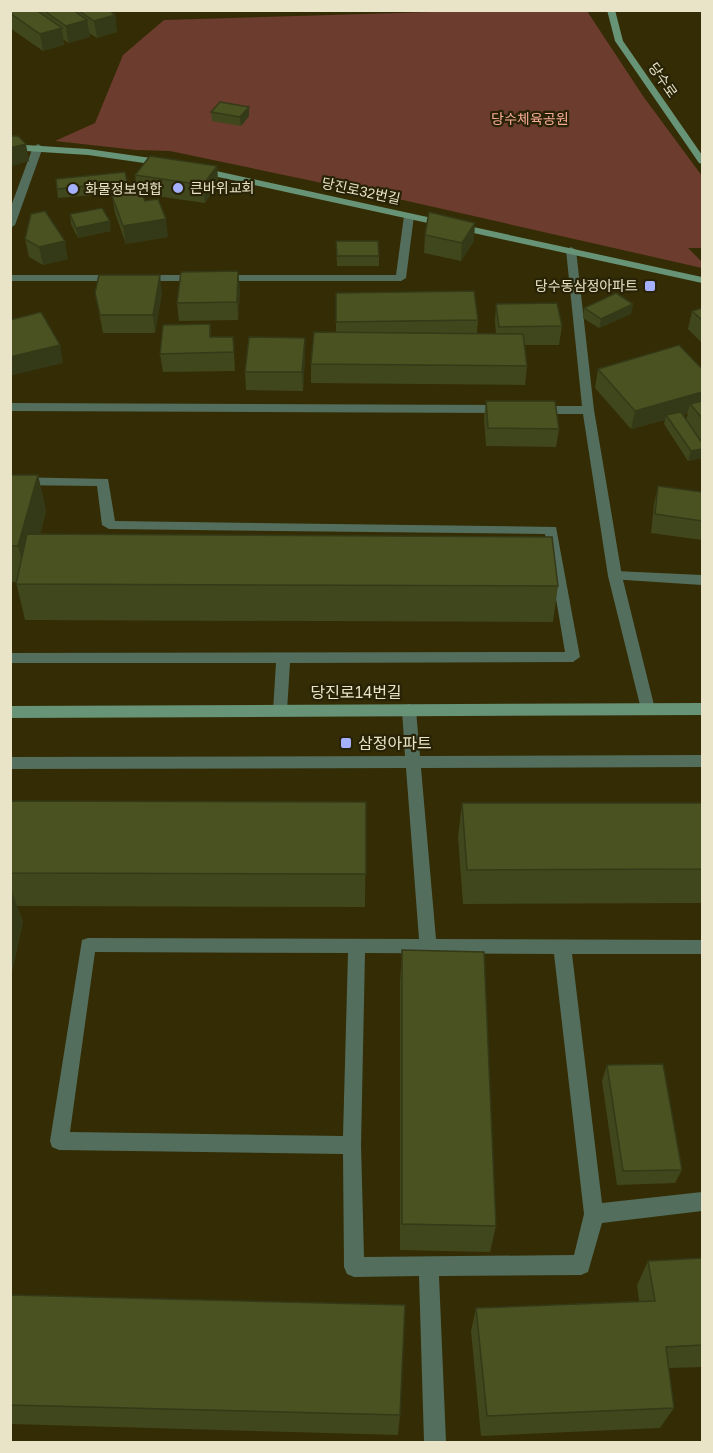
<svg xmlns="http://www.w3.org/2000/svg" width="713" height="1453" font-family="Arial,'Noto Sans KR',sans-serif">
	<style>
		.green { fill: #6c3c2e }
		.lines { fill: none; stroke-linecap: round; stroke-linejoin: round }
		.lane { fill: #536e5d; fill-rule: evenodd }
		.street { fill: #536e5d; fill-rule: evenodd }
		.secondary { fill: #679377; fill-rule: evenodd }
		.wall { fill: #40471c; fill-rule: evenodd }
		.shaded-wall { fill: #343917 }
		.building { fill: #4a5221; stroke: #343917; stroke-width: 1.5 }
		.poi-dot { fill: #a5b1fc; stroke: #282207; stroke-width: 2 }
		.labels { text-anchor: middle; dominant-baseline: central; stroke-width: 4.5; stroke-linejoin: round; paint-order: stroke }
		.far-street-label { font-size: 14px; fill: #e9e3c8; stroke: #282207 }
		.far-park-label { font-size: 14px; fill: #faab95; stroke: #282207 }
		.far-poi-label { font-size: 14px; fill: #e9e3c8; stroke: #282207; text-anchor: start }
		.street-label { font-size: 16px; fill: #e9e3c8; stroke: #282207 }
		.poi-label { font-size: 16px; fill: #e9e3c8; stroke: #282207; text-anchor: start }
	</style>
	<rect width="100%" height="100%" fill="#342c04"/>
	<polygon class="green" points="587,11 643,96 702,176 702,248 688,248 702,262 702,268 394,198 170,151 136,150 55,141 95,123 123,55 164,20 431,12"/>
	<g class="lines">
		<g class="lane">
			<polygon points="409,213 414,216 406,278 401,281 10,281 10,275 396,275 404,216"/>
			<polygon points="615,571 702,575 702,585 610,579 608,576"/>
		</g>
		<g class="street">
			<polygon points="38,144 43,147 15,225 10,228 10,209 33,147"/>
			<polygon points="571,247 576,250 594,410 622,576 655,709 653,713 643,713 641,709 608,576 583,414 535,414 529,410 535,406 582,406 566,250"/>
			<polygon points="10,403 505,405 511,409 505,413 10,411"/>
			<polygon points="10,477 108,479 115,521 556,527 580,657 573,662 290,663 287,711 285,715 275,715 273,711 276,663 10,663 10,653 565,652 545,534 109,529 102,525 97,486 10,485"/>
			<path d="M409,704L414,706L416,710L420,756L702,755V767L421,768L436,939L702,940V954H572L602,1203L702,1192V1211L602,1223L588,1272L581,1275L439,1276L446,1442H424L419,1276L354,1277L347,1274L344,1267L343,1154L59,1150L52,1147L50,1141L82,940L88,938L419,939L406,768L10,769V757L405,756L402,710L404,706ZM95,952L348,953L343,1136L70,1132ZM365,953L554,954L584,1214L574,1255L364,1257L361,1145Z"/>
		</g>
		<g class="secondary">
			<polygon points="607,10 615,10 623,41 702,155 702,164 699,163 615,41"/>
			<polygon points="10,144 88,149 165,160 170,163 165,166 88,155 10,150"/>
			<polygon points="198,167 702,277 702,283 195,172 195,168"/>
			<polygon points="702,703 702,715 10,718 10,706"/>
		</g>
	</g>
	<g class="wall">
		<polygon points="10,10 108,10 115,15 117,32 97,38 89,33 90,37 68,43 63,39 64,45 43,51 10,28"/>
		<polygon points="211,112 249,116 241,126 212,121"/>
		<polygon points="217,166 218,183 205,203 142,194 145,201 168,237 126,244 115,213 112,196 137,192 135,175"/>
		<polygon points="125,172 128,192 58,198 57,189"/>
		<polygon points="70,214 111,231 78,238 71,224"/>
		<polygon points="425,235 474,241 461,261 424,253"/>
		<polygon points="25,239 68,259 43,265 29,257"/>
		<polygon points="336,241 379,256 379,266 337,266"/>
		<polygon points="240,289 238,320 179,321 177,303"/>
		<polygon points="95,293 162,293 155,333 103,333"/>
		<polygon points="496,304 562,326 559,345 525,345 527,366 525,385 311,383 311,364 336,332 336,322 478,320 477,333 496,334 495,322"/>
		<polygon points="633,304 631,314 599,328 583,318 584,308"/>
		<polygon points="702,308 702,343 688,329 692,311"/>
		<polygon points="210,324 211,337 233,337 235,371 163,372 160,354"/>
		<polygon points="305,356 303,391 246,390 245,372"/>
		<path d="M598,369H702V441L698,436L702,443V458L688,461L664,424L665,420L631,429L595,388ZM688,414L686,419L683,415Z"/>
		<polygon points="486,401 559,429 556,447 486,446 484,419"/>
		<polygon points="10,475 38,475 46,511 40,535 558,586 553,622 25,620 16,582 10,582"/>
		<polygon points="658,486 702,492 702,540 651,533 654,504"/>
		<polygon points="10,801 366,802 365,907 17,906 23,922 10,980"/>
		<polygon points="462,803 702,803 702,903 463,904 458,837"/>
		<polygon points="402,950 496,1226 490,1252 400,1250 400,982"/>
		<polygon points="607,1065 682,1170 675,1183 617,1185 602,1081"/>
		<polygon points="702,1258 702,1367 669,1368 674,1408 660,1428 481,1436 471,1331 476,1308 639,1301 637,1285 648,1261"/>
		<polygon points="10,1295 400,1415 398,1435 10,1424"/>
	</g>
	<g class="shaded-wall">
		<polygon points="115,15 117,32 97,38 94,21"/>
		<polygon points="87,20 90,37 68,43 66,26"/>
		<polygon points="62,28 64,45 43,51 40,34"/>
		<polygon points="249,107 249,116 241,126 240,117"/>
		<polygon points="26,144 29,161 10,167 10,148"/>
		<polygon points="217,166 218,183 205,203 203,185"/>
		<polygon points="166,219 168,237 126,244 123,226"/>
		<polygon points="110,221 111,231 78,238 76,228"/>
		<polygon points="475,223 474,241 461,261 462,243"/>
		<polygon points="65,241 68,259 43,265 39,247"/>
		<polygon points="238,271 240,289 238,320 237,302"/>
		<polygon points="160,275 162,293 155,333 153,315"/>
		<polygon points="633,304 631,314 599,328 601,319"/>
		<polygon points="305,338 305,356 303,391 302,372"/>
		<polygon points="60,345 63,363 10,376 10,357"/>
		<polygon points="702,392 702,410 690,404 687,414 669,419 666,415 665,420 631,429 635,411"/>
		<polygon points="702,449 702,458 688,461 691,451"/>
		<polygon points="38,475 46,511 28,582 18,546"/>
		<polygon points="11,889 23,922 10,980 10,892"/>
	</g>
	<g class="building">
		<polygon points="10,10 36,10 62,28 40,34 10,13"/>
		<polygon points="43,10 73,10 87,20 66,26"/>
		<polygon points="78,10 108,10 115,15 94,21"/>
		<polygon points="220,102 249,107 240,117 211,112"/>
		<polygon points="10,136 18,136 26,144 10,148"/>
		<polygon points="150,156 217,166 203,185 135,175"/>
		<polygon points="125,172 127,182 57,189 56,179"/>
		<polygon points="141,191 145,201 158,199 166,219 123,226 112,196"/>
		<polygon points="102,208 110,221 76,228 70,214"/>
		<polygon points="45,211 65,241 39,247 25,239 31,214"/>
		<polygon points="429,212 475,223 462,243 425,235"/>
		<polygon points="336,241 378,241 379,256 337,256"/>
		<polygon points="238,271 237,302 177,303 181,272"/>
		<polygon points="99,275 160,275 153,315 100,315 95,293"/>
		<polygon points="474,291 478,320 336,322 336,293"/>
		<polygon points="616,293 633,304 601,319 584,308"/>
		<polygon points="557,303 562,326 499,327 496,304"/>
		<polygon points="702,308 702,320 692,311"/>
		<polygon points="41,312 60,345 10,357 10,320"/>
		<polygon points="210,324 210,337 233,337 234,352 160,354 163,325"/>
		<polygon points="314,332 523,334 527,366 311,364"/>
		<polygon points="249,337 305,338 302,372 245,372"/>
		<polygon points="679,345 702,369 702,392 635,411 598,369"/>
		<polygon points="486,401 555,401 559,429 488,428"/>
		<polygon points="702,401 702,418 690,404"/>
		<polygon points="681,412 702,443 702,449 691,451 666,415"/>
		<polygon points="10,475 38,475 18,546 10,546"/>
		<polygon points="658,486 702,492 702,521 655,514"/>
		<polygon points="27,534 552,537 558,586 16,584"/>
		<polygon points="10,801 366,802 366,874 10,873"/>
		<polygon points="462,803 702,803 702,869 467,870"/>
		<polygon points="402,950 484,952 496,1226 402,1224"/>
		<polygon points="663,1064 682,1170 623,1171 607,1065"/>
		<polygon points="702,1258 702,1345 666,1347 674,1408 487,1416 476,1308 655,1301 648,1261"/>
		<polygon points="10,1295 405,1305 400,1415 10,1405"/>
	</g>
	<g class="poi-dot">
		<circle cx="178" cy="188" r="6"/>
		<circle cx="73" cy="189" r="6"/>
		<rect x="644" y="280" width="12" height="12" rx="3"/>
		<rect x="340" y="737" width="12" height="12" rx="3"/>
	</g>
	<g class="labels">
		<g class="far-street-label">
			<text transform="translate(663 80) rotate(55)">당수로</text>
			<text transform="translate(361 191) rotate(12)">당진로32번길</text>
		</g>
		<g class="far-park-label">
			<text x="530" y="119">당수체육공원</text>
		</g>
		<g class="far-poi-label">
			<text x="190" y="188">큰바위교회</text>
			<text x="85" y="189">화물정보연합</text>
			<text x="638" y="286" text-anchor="end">당수동삼정아파트</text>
		</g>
		<g class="street-label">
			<text x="356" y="692">당진로14번길</text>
		</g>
		<g class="poi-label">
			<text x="358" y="743">삼정아파트</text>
		</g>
	</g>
	<rect width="713" height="1453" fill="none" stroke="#e9e3c8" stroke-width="24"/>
</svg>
